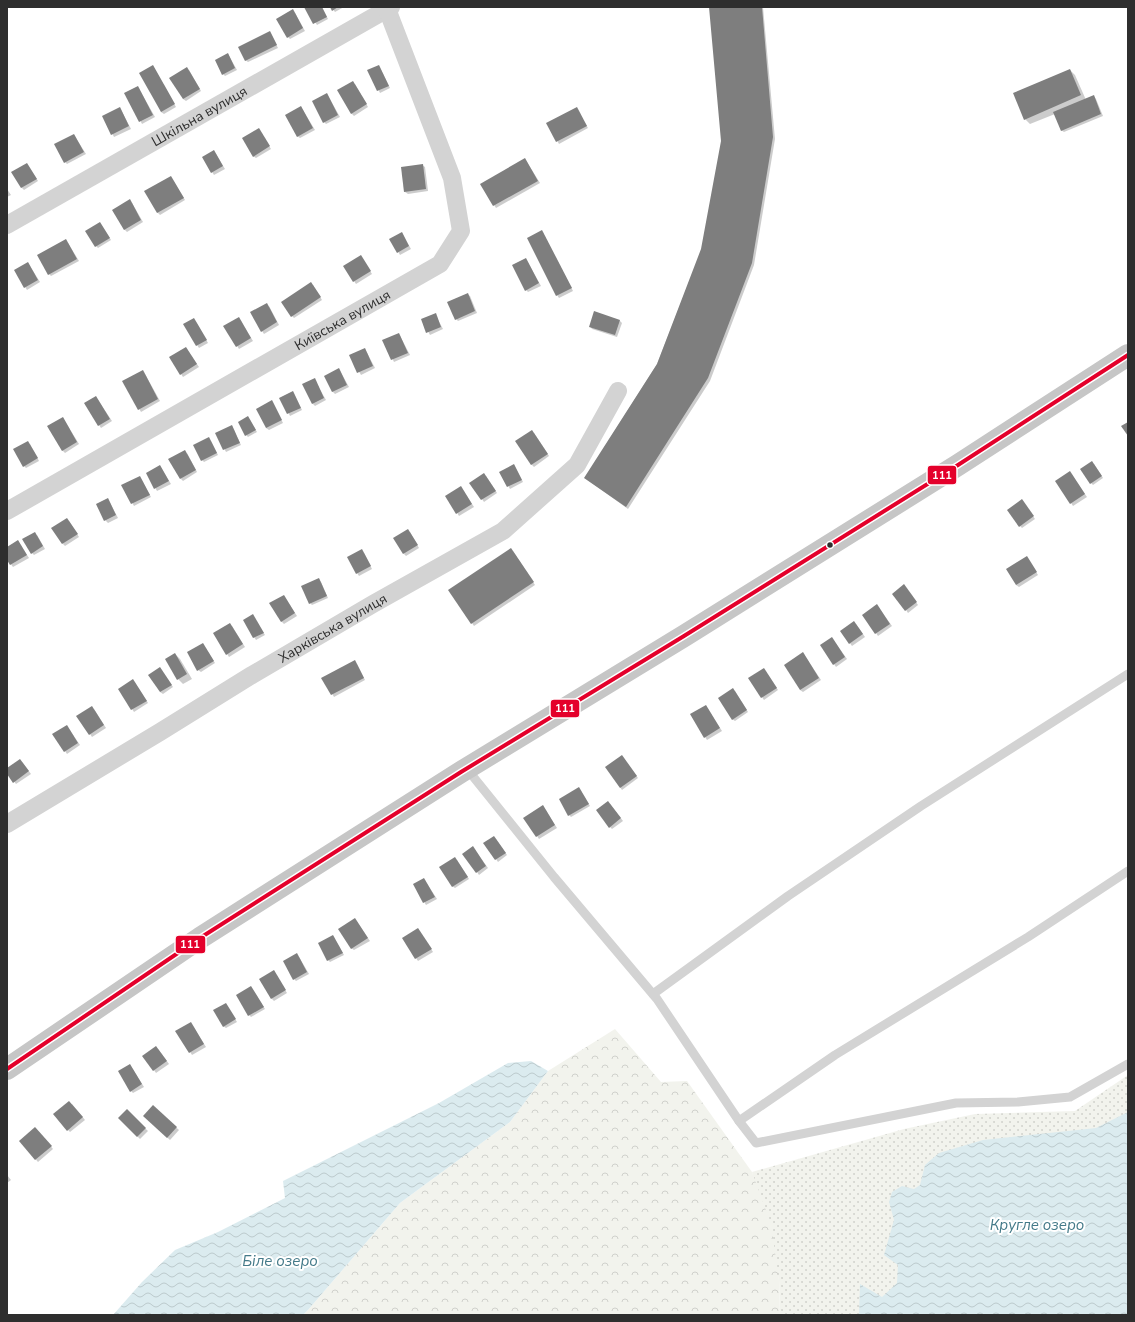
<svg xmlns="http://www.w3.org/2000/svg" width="1135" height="1322" font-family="'Nunito Sans',sans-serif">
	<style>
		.grass { fill: url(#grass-dots) }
		.forest { fill: url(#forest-crowns) }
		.water { fill: url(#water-waves) }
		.shadow { fill: #0003 }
		.building { fill: #7e7e7e }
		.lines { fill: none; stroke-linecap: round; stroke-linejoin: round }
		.lane { stroke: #d3d3d3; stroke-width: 9 }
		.street { stroke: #d3d3d3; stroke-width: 18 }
		.primary { stroke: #c6c6c6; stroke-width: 22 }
		.bus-1-casing { stroke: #fff; stroke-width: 7 }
		.bus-1 { stroke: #e4002b; stroke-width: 4 }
		.bus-dot { fill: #2e2e2e; stroke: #fff; stroke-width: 1.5 }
		.labels { text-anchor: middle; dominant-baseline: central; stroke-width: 4; stroke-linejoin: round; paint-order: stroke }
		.street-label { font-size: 14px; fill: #2e2e2e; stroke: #fff }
		.water-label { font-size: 15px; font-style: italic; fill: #447a89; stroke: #fff }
		.line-badge { stroke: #fff; stroke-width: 1.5 }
		.badge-label { font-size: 11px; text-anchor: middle; font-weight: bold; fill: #fff }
	</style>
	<defs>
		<pattern id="grass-dots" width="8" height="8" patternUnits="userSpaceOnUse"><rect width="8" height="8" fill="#f2f3ed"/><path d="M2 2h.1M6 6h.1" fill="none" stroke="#d0d1cc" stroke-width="1.8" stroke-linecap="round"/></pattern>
		<pattern id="forest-crowns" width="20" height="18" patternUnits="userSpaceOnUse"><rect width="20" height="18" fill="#f2f3ed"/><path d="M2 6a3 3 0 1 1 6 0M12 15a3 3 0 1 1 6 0" fill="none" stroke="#d0d1cc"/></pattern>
		<pattern id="water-waves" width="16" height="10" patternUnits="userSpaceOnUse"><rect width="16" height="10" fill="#dbebef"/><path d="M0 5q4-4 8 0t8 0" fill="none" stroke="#bccacd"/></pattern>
	</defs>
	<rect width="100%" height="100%" fill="#fff"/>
	<polygon class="grass" points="1128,1075 1128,1315 780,1315 779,1280 752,1172 904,1129 975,1114 1075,1111"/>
	<polygon class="forest" points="615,1029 661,1082 687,1081 752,1172 771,1224 779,1280 780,1315 303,1315 308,1310 400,1203 510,1122 548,1071"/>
	<g class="water">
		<polygon points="531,1061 548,1071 510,1122 400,1203 308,1310 303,1315 113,1315 142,1282 175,1250 218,1232 285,1198 283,1181 439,1103 508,1063"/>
		<polygon points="1128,1112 1128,1315 859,1315 860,1284 882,1297 897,1283 898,1265 884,1255 894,1220 889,1202 892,1192 902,1186 914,1189 920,1185 925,1165 939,1153 983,1140 1096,1128"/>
	</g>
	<g class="shadow">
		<polygon points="306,7 322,7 328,19 317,25"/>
		<polygon points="331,7 344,7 335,12"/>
		<polygon points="710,7 763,7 775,139 754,265 710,381 628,509 585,478 657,364 702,249 722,141"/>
		<polygon points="295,13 305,31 290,39 288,37"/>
		<polygon points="270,32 278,48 248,62 245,60"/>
		<polygon points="228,54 237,70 225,76 223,74"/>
		<polygon points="153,66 176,107 164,114 161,112"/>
		<polygon points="379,66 390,88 380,93 369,71"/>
		<polygon points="189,70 201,91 186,101 183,99"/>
		<polygon points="1070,70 1075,75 1086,100 1093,96 1096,99 1103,116 1064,132 1061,130 1055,114 1030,124 1025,119"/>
		<polygon points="355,84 368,107 354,116 351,113"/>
		<polygon points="138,87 155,117 142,124 126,93"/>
		<polygon points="327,94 340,117 326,124 324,122"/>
		<polygon points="301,107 315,130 300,138 297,136"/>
		<polygon points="120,108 131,129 114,137 103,116"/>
		<polygon points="576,108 588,128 559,144 548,124"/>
		<polygon points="259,129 271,149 256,158 253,156"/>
		<polygon points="74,135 86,154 67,164 65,162"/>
		<polygon points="216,154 225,169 214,175 203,158"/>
		<polygon points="525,159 540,183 496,208 481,185"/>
		<polygon points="27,164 38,181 24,190 21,187"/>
		<polygon points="422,165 425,167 428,191 408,194 405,192"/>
		<polygon points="171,177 185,200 160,215 157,212"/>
		<polygon points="7,189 11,195 7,197"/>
		<polygon points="132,203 143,222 127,232 124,229"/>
		<polygon points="100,223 111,240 98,248 96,246"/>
		<polygon points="542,231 573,291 559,298 557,295"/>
		<polygon points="402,233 411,249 400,255 391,239"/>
		<polygon points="68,243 79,261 51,276 49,274"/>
		<polygon points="363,259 372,274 356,284 354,281"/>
		<polygon points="526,259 541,286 528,292 526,290"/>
		<polygon points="28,263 40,282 27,290 15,271"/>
		<polygon points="313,285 322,300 294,318 292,316"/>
		<polygon points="467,294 470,296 477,313 458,321 456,319"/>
		<polygon points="269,306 279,325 264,334 262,331"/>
		<polygon points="435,314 443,329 430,335 422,320"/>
		<polygon points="239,318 253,341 239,349 225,326"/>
		<polygon points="620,321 622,323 617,337 592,329 590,326"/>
		<polygon points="196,322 208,343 199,348 197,345"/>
		<polygon points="399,334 410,355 394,362 384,341"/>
		<polygon points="186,348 199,367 183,377 181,374"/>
		<polygon points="365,349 375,368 361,375 350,356"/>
		<polygon points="339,369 349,387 335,394 332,391"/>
		<polygon points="145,374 160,401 141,412 124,382"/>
		<polygon points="314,379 326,400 315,406 313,404"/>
		<polygon points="293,392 302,410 290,416 281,398"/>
		<polygon points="96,397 112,421 101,428 99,425"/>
		<polygon points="272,402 283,423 269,430 266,428"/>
		<polygon points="248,417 257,432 248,437 246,435"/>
		<polygon points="63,418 79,444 65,453 62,450"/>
		<polygon points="232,426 241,445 226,452 216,433"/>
		<polygon points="534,433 549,456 534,467 531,464"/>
		<polygon points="211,441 218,455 204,462 202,460"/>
		<polygon points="30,444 39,461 26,468 24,466"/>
		<polygon points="187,453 197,472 183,481 181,479"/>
		<polygon points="1094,464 1103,478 1093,485 1091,483"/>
		<polygon points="514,465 523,482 510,489 501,472"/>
		<polygon points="160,466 171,484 157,491 147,473"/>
		<polygon points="1072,475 1087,497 1073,506 1057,482"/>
		<polygon points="486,476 497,493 484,502 471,483"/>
		<polygon points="140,477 151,497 134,506 123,486"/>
		<polygon points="463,490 474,507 459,516 447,496"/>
		<polygon points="108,499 118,518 108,523 105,520"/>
		<polygon points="1024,503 1035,519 1022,528 1020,526"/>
		<polygon points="69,521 79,537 65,546 63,544"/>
		<polygon points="410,532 419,548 406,556 404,554"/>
		<polygon points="37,535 45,549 34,555 32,553"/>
		<polygon points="18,541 29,558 13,567 7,559 7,548"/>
		<polygon points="513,551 535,585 474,626 449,590"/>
		<polygon points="364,553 372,569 359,576 357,573"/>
		<polygon points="1027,557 1038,575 1019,587 1016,585"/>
		<polygon points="319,579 321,582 328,598 312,605 310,603"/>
		<polygon points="906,588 918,605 908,613 906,610"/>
		<polygon points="284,596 297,616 284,624 281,621"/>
		<polygon points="879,608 892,626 878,636 876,633"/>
		<polygon points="253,616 265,635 256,640 244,621"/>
		<polygon points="856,624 865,637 852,646 841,631"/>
		<polygon points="232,626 245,647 229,657 214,634"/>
		<polygon points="832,638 847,659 836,667 821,645"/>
		<polygon points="203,644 215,663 201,672 198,670"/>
		<polygon points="175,654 180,659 192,679 183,684 178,679"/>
		<polygon points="805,656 821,680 803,692 800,690"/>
		<polygon points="357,664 365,680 334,697 323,678"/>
		<polygon points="160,668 173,687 163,694 160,692"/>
		<polygon points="764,669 778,690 764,700 749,679"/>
		<polygon points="135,683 148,703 134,712 119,689"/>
		<polygon points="735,691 748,712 735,721 732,719"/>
		<polygon points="706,706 722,731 707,740 691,715"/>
		<polygon points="94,709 106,728 92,737 78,716"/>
		<polygon points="69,729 80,745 67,754 65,751"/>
		<polygon points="624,759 638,778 622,790 620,787"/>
		<polygon points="22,762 31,774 16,784 7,772 7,769"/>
		<polygon points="579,788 590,806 571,817 569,815"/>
		<polygon points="610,804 623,821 612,829 610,827"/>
		<polygon points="545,809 557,828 539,839 525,818"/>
		<polygon points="496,839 507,855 498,862 485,843"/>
		<polygon points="475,850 488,868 479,875 477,872"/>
		<polygon points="457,860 469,879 455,888 452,886"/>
		<polygon points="424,879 437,899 426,905 414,885"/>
		<polygon points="355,919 370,941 354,950 351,948"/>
		<polygon points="418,929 433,952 418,961 403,939"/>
		<polygon points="333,936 344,955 330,962 328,960"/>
		<polygon points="299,957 309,974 296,981 294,979"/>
		<polygon points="274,972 287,993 274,1001 272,999"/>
		<polygon points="251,987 265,1009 251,1017 249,1015"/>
		<polygon points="226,1004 237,1022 226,1028 223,1026"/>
		<polygon points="193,1026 206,1047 192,1055 177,1032"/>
		<polygon points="158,1049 169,1064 156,1073 144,1056"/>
		<polygon points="132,1068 144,1087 133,1093 131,1091"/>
		<polygon points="72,1104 85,1120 70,1132 68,1130"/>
		<polygon points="153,1107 179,1130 170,1140 144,1116"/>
		<polygon points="127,1111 148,1131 140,1139 119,1118"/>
		<polygon points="38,1131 53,1149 38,1162 20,1141"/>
		<polygon points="7,1175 11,1180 7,1183"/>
	</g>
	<g class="building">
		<polygon points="304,7 322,7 327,17 313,24"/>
		<polygon points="330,7 338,7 332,11"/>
		<polygon points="709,7 762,7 773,137 752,263 708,378 626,507 584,478 657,364 701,249 721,141"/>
		<polygon points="293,9 303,28 287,38 276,19"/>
		<polygon points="270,31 277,45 245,61 238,47"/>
		<polygon points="228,53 235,68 222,75 215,60"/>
		<polygon points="153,65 175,104 161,112 139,73"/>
		<polygon points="379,65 389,86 377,91 367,70"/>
		<polygon points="187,67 200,89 183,99 169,78"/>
		<polygon points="1070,69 1081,95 1024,120 1013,93"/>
		<polygon points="353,81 367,104 351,114 337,90"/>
		<polygon points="138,86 153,115 139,122 124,93"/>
		<polygon points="327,93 338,115 323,123 312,101"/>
		<polygon points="1094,95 1101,114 1061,131 1053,112"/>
		<polygon points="301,106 313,128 297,137 285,115"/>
		<polygon points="120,107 129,126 111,135 102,116"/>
		<polygon points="577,107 587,126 556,142 546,123"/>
		<polygon points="259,128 270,146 253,157 242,138"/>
		<polygon points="74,134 84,152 64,163 54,144"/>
		<polygon points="214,150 223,166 211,173 202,157"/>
		<polygon points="525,158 538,181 493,206 480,184"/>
		<polygon points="27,163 37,179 21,188 11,172"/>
		<polygon points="423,164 426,189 404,192 401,167"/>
		<polygon points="171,176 184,198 157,213 144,191"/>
		<polygon points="130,199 141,220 124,230 112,210"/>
		<polygon points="100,222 110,238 95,247 85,231"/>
		<polygon points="542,230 572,288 556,296 527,238"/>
		<polygon points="402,232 409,246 397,253 389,239"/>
		<polygon points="66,239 77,259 48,275 37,255"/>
		<polygon points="361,255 371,271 353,282 343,266"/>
		<polygon points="526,258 539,283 525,291 512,265"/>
		<polygon points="28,262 38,280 24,288 14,270"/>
		<polygon points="311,282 321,297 291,317 281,302"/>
		<polygon points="468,293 475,311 455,320 447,302"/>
		<polygon points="267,303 277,322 261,332 250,312"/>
		<polygon points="594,311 620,320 615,335 589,327"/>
		<polygon points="436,313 441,327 426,333 421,319"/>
		<polygon points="239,317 251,338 236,347 223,326"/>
		<polygon points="194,318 207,340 196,346 183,324"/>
		<polygon points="399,333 408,353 391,360 382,340"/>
		<polygon points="186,347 197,364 180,375 169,357"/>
		<polygon points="365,348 373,366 357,373 349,355"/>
		<polygon points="339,368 347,385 332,392 324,376"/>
		<polygon points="143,370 158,399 138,410 122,381"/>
		<polygon points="315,378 324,398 312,404 302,384"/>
		<polygon points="293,391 301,408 287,414 279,398"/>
		<polygon points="96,396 110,419 98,426 84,403"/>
		<polygon points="272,400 282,420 266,428 256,409"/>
		<polygon points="248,416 256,430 245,436 238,422"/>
		<polygon points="63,417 77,442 62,451 47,426"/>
		<polygon points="1128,422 1128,436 1121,426"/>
		<polygon points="232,425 240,443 223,450 215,433"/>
		<polygon points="532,430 548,454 531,465 515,441"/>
		<polygon points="209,437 217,453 201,461 193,445"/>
		<polygon points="28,441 38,458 23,467 13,449"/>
		<polygon points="185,450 196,470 180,479 168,459"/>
		<polygon points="1092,461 1102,476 1090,484 1080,469"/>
		<polygon points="514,464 522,480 507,487 499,472"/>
		<polygon points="160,465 169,481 154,489 146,473"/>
		<polygon points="1070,471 1085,494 1070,504 1055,481"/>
		<polygon points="484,473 496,491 481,500 469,483"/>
		<polygon points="140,476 150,495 131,504 121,485"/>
		<polygon points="461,486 472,504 456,514 445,496"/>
		<polygon points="108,498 116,515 104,521 96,504"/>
		<polygon points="1022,499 1034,516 1019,527 1007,510"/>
		<polygon points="67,518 78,534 62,544 51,528"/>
		<polygon points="408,529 418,545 403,554 393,538"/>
		<polygon points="35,532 43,546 31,554 22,539"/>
		<polygon points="18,540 27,555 10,565 7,560 7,547"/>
		<polygon points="511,548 534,582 471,624 448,590"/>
		<polygon points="362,549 371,566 356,574 347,557"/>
		<polygon points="1027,556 1037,572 1016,585 1006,569"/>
		<polygon points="319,578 327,596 309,604 301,586"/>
		<polygon points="904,584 917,602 905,611 892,594"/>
		<polygon points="284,595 295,613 281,622 269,603"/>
		<polygon points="877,604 890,624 875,634 862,615"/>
		<polygon points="253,614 264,633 253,638 243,620"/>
		<polygon points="854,621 863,634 849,644 840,631"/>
		<polygon points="230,623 243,644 226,655 213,633"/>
		<polygon points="832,637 845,657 833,665 820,645"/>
		<polygon points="203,643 214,661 197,671 187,652"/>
		<polygon points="803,652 819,678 800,690 784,665"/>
		<polygon points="175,653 187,674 177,680 165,659"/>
		<polygon points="355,660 364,678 331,695 321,678"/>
		<polygon points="160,667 172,685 160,692 148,675"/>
		<polygon points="764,668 777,688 761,698 748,678"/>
		<polygon points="133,679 147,701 131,710 118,689"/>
		<polygon points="733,688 747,710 732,720 718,698"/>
		<polygon points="706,705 720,728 704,738 690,714"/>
		<polygon points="92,706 104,725 89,735 76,716"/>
		<polygon points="67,725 78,743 64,752 52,734"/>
		<polygon points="622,755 637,776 620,788 605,767"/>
		<polygon points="20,759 29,771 13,783 7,774 7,768"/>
		<polygon points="579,787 589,804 568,816 559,799"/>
		<polygon points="608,801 621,818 609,828 596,810"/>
		<polygon points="543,805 555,825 536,837 523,818"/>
		<polygon points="494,836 506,853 495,860 483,843"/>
		<polygon points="473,846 486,866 476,873 462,854"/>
		<polygon points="455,857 468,877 452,887 439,867"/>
		<polygon points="424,878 435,897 423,903 413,884"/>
		<polygon points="355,918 368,938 351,949 338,929"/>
		<polygon points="418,928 432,949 415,959 402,938"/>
		<polygon points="333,935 343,953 327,961 318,943"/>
		<polygon points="297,953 307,972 293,980 283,961"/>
		<polygon points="274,970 286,990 271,999 259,979"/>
		<polygon points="251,986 264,1007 248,1016 236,995"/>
		<polygon points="226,1003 236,1019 223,1027 213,1010"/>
		<polygon points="191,1022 204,1044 189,1053 175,1031"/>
		<polygon points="156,1046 167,1061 153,1071 142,1056"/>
		<polygon points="130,1064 142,1084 130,1092 118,1071"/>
		<polygon points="69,1101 83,1117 67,1131 53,1114"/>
		<polygon points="153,1105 177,1127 167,1138 143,1116"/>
		<polygon points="127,1109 146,1128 137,1137 118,1118"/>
		<polygon points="35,1127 52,1146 35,1160 19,1141"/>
	</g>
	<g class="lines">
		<g class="lane">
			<polyline points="467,769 554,877 657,999 739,1121 756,1143 956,1103 1018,1102 1070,1097 1128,1064"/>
			<polyline points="653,994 788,896 921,806 1128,674"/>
			<polyline points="739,1121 835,1055 1028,937 1128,871"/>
		</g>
		<g class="street">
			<path id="s1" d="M7,225L391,7"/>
			<path id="s2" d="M7,511L440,264L461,231L452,178L387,9"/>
			<path id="s3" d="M7,824L160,732L252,675L373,604L503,531L577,465L618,391"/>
		</g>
		<polyline class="primary" points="7,1069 200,938 461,772 684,636 958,465 1128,355"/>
		<g class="bus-1-casing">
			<polyline id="bus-1" points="7,1069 200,938 461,772 684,636 958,465 1128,355"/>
		</g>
		<use href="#bus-1" class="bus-1"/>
	</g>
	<circle class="bus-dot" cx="830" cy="545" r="3.5"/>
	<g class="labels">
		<g class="street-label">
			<text stroke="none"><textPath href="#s1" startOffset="221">Шкільна вулиця</textPath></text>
			<text stroke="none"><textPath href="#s2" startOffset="386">Київська вулиця</textPath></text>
			<text stroke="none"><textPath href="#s3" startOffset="380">Харківська вулиця</textPath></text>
		</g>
		<g class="water-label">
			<text x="1037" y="1225">Кругле озеро</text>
			<text x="280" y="1261">Біле озеро</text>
		</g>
	</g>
	<g class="line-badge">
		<rect x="927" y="465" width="30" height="20" rx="4" fill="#e4002b"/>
		<rect x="550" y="699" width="30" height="19" rx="4" fill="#e4002b"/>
		<rect x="175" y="935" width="31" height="19" rx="4" fill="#e4002b"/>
	</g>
	<g class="badge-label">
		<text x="942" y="479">111</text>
		<text x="565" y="712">111</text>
		<text x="190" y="948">111</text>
	</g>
	<rect width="1135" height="1322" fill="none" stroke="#2e2e2e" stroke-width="16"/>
</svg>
